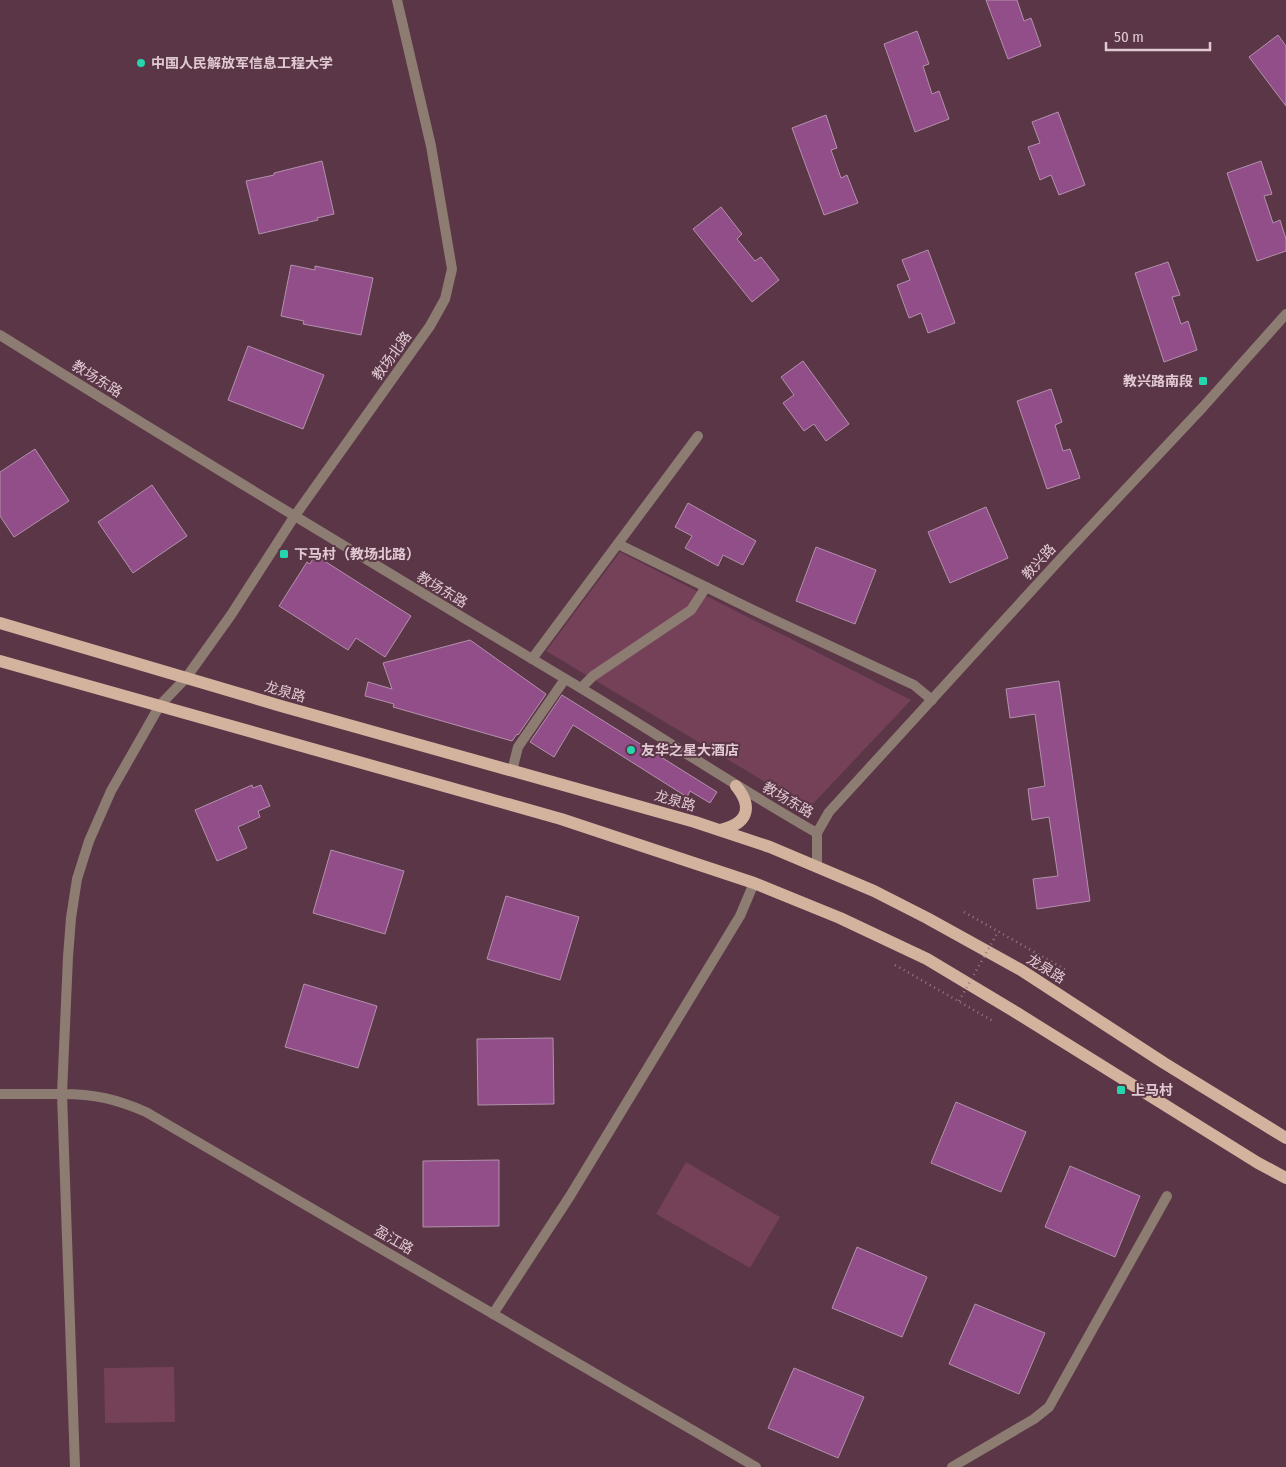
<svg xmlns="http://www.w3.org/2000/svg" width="1286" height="1467" font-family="'Fira Sans Condensed','Noto Sans SC',sans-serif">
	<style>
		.green { fill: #754158 }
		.building { fill: #924e88; stroke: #b391ad }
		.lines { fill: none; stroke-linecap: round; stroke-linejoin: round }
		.path { stroke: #987a87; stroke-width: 2.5; stroke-dasharray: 1 4; stroke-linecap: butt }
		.pedestrian { stroke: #8c7c72; stroke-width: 10 }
		.minor { stroke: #8c7c72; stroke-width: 10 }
		.tertiary { stroke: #8c7c72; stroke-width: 10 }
		.primary { stroke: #d3b29e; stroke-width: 12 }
		.path-bridge { stroke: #987a87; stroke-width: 2.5; stroke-dasharray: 1 4; stroke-linecap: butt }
		.poi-dot { fill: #25d5ae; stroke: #5a3646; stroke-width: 2 }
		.labels { text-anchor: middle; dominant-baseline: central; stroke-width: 4; stroke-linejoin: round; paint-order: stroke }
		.poi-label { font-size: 14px; font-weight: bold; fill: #e1cad3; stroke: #5a3646; text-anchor: start }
		.street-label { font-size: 14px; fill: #e1cad3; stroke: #5a3646 }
	</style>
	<rect width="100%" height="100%" fill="#5a3646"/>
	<g class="green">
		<polygon points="620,552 911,700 809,808 546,651"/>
		<polygon points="686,1162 780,1217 750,1268 656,1214"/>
		<polygon points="174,1367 175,1422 105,1423 104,1368"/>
	</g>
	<g class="building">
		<polygon points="986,0 1017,0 1024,21 1031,18 1041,46 1008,59"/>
		<polygon points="917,31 929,64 923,66 932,94 939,91 949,119 915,132 884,44"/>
		<polygon points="1278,35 1286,46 1286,106 1249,57"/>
		<polygon points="1058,112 1085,185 1059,195 1051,175 1040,180 1028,147 1040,143 1032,122"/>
		<polygon points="826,115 837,148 831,150 841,178 847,175 858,203 824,215 792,128"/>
		<polygon points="322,161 334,214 317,218 318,220 259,234 246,181 274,175 274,173"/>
		<polygon points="1261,161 1272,194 1264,196 1273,223 1280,220 1286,239 1286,251 1257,261 1227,173"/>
		<polygon points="721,207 742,234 737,239 755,261 761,257 779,280 752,302 693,229"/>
		<polygon points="928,250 955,323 928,333 921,313 909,318 897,285 910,280 902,260"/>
		<polygon points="1168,262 1180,295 1172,297 1181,324 1188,321 1197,350 1164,362 1135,273"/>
		<polygon points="291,265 315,270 315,266 373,278 361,335 303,324 304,321 281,316"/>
		<polygon points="248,346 324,375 303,429 228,400"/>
		<polygon points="803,361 849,424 826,441 814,424 804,431 783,403 794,395 781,377"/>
		<polygon points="1051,389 1062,422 1055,425 1063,451 1070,449 1080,478 1047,489 1017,401"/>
		<polygon points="35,449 69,501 14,537 0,516 0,472"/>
		<polygon points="152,485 187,536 133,573 98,522"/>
		<polygon points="688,503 756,541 743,565 723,555 718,566 685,548 692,536 675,527"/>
		<polygon points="986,507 1008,558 950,583 928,532"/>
		<polygon points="816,547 876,570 855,624 796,601"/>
		<polygon points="315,555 411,616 385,657 356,638 348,650 279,606 307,562 310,564"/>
		<polygon points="470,640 546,694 518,735 517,734 512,741 393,707 394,704 365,696 368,682 392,689 383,663"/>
		<polygon points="1059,681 1090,901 1037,909 1033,879 1058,876 1049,817 1032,820 1028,789 1045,786 1035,714 1010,718 1006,689"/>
		<polygon points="562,695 717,792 710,803 690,791 687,797 573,725 554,757 530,742"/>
		<polygon points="252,785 253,788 261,785 270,806 258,811 260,817 238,827 247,848 217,861 195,810"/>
		<polygon points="331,850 404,871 385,934 313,913"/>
		<polygon points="506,896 579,917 560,980 487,959"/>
		<polygon points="304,984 377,1006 358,1068 285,1047"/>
		<polygon points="553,1038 554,1104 478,1105 477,1039"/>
		<polygon points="956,1102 1026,1132 1001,1192 931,1163"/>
		<polygon points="499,1160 499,1226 423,1227 423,1161"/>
		<polygon points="1070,1166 1140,1196 1115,1257 1045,1227"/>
		<polygon points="857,1247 927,1277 902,1337 832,1308"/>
		<polygon points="975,1304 1045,1333 1019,1394 949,1364"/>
		<polygon points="794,1368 864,1397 838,1458 768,1428"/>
	</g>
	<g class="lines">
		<g class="path">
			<polyline points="964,912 1066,970"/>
			<polyline points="895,965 993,1021"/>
		</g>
		<g class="pedestrian">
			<polyline points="618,544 753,610 914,685 932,700"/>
			<polyline points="581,688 593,676 691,610 706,587"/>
		</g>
		<g class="minor">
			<polyline points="532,659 698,436"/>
			<polyline points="512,771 518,747 565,679"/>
			<polyline points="0,1094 62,1094 75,1467"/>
			<polyline points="493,1314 570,1196 740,916 754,883"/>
			<polyline points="952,1467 1034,1419 1049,1407 1167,1196"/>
		</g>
		<g class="tertiary">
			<path d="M397,0L431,146L452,269L445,299L430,326L294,517L231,615L186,678L160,705L111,791L89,841L77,879L71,918L68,957L62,1094C95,1094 116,1099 146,1112L756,1467"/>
			<path d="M0,335C192,455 385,571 579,687C659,735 736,787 817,833"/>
			<polyline points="817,833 829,812 1064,555 1203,407 1286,314"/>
			<polyline points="817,833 817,867"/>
		</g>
		<g class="primary">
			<polyline points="0,623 281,706 695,822 770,847 874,891 927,918 1021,970 1164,1063 1286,1138"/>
			<polyline points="0,661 561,819 754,883 840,918 927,959 1017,1013 1258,1163 1286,1178"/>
			<path d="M720,830C747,824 754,808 736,786"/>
		</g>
		<polyline class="path-bridge" points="959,1001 998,932"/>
	</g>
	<g class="poi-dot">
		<circle cx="141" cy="63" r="5"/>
		<rect x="1198" y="376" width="10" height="10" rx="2.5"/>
		<rect x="279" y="549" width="10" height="10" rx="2.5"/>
		<circle cx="631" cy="750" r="5"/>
		<rect x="1116" y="1085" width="10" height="10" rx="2.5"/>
	</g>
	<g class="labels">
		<g class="poi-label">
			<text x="151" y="63">中国人民解放军信息工程大学</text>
			<text x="1193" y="381" text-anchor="end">教兴路南段</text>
			<text x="294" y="554">下马村（教场北路）</text>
			<text x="641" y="750">友华之星大酒店</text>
			<text x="1131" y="1090">上马村</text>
		</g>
		<g class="street-label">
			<text transform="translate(392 356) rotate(-54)">教场北路</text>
			<text transform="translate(97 379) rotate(32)">教场东路</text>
			<text transform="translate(1039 562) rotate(-48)">教兴路</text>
			<text transform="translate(442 590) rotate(31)">教场东路</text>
			<text transform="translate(285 692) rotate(16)">龙泉路</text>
			<text transform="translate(788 800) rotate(30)">教场东路</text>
			<text transform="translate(675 801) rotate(16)">龙泉路</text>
			<text transform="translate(1046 969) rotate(32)">龙泉路</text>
			<text transform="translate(394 1240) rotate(30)">盈江路</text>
		</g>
	</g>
	<path d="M1106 42v8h104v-8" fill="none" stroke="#e1cad3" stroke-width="2.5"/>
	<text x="1114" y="42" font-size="15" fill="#e1cad3" stroke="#5a3646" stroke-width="4" paint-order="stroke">50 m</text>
</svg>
